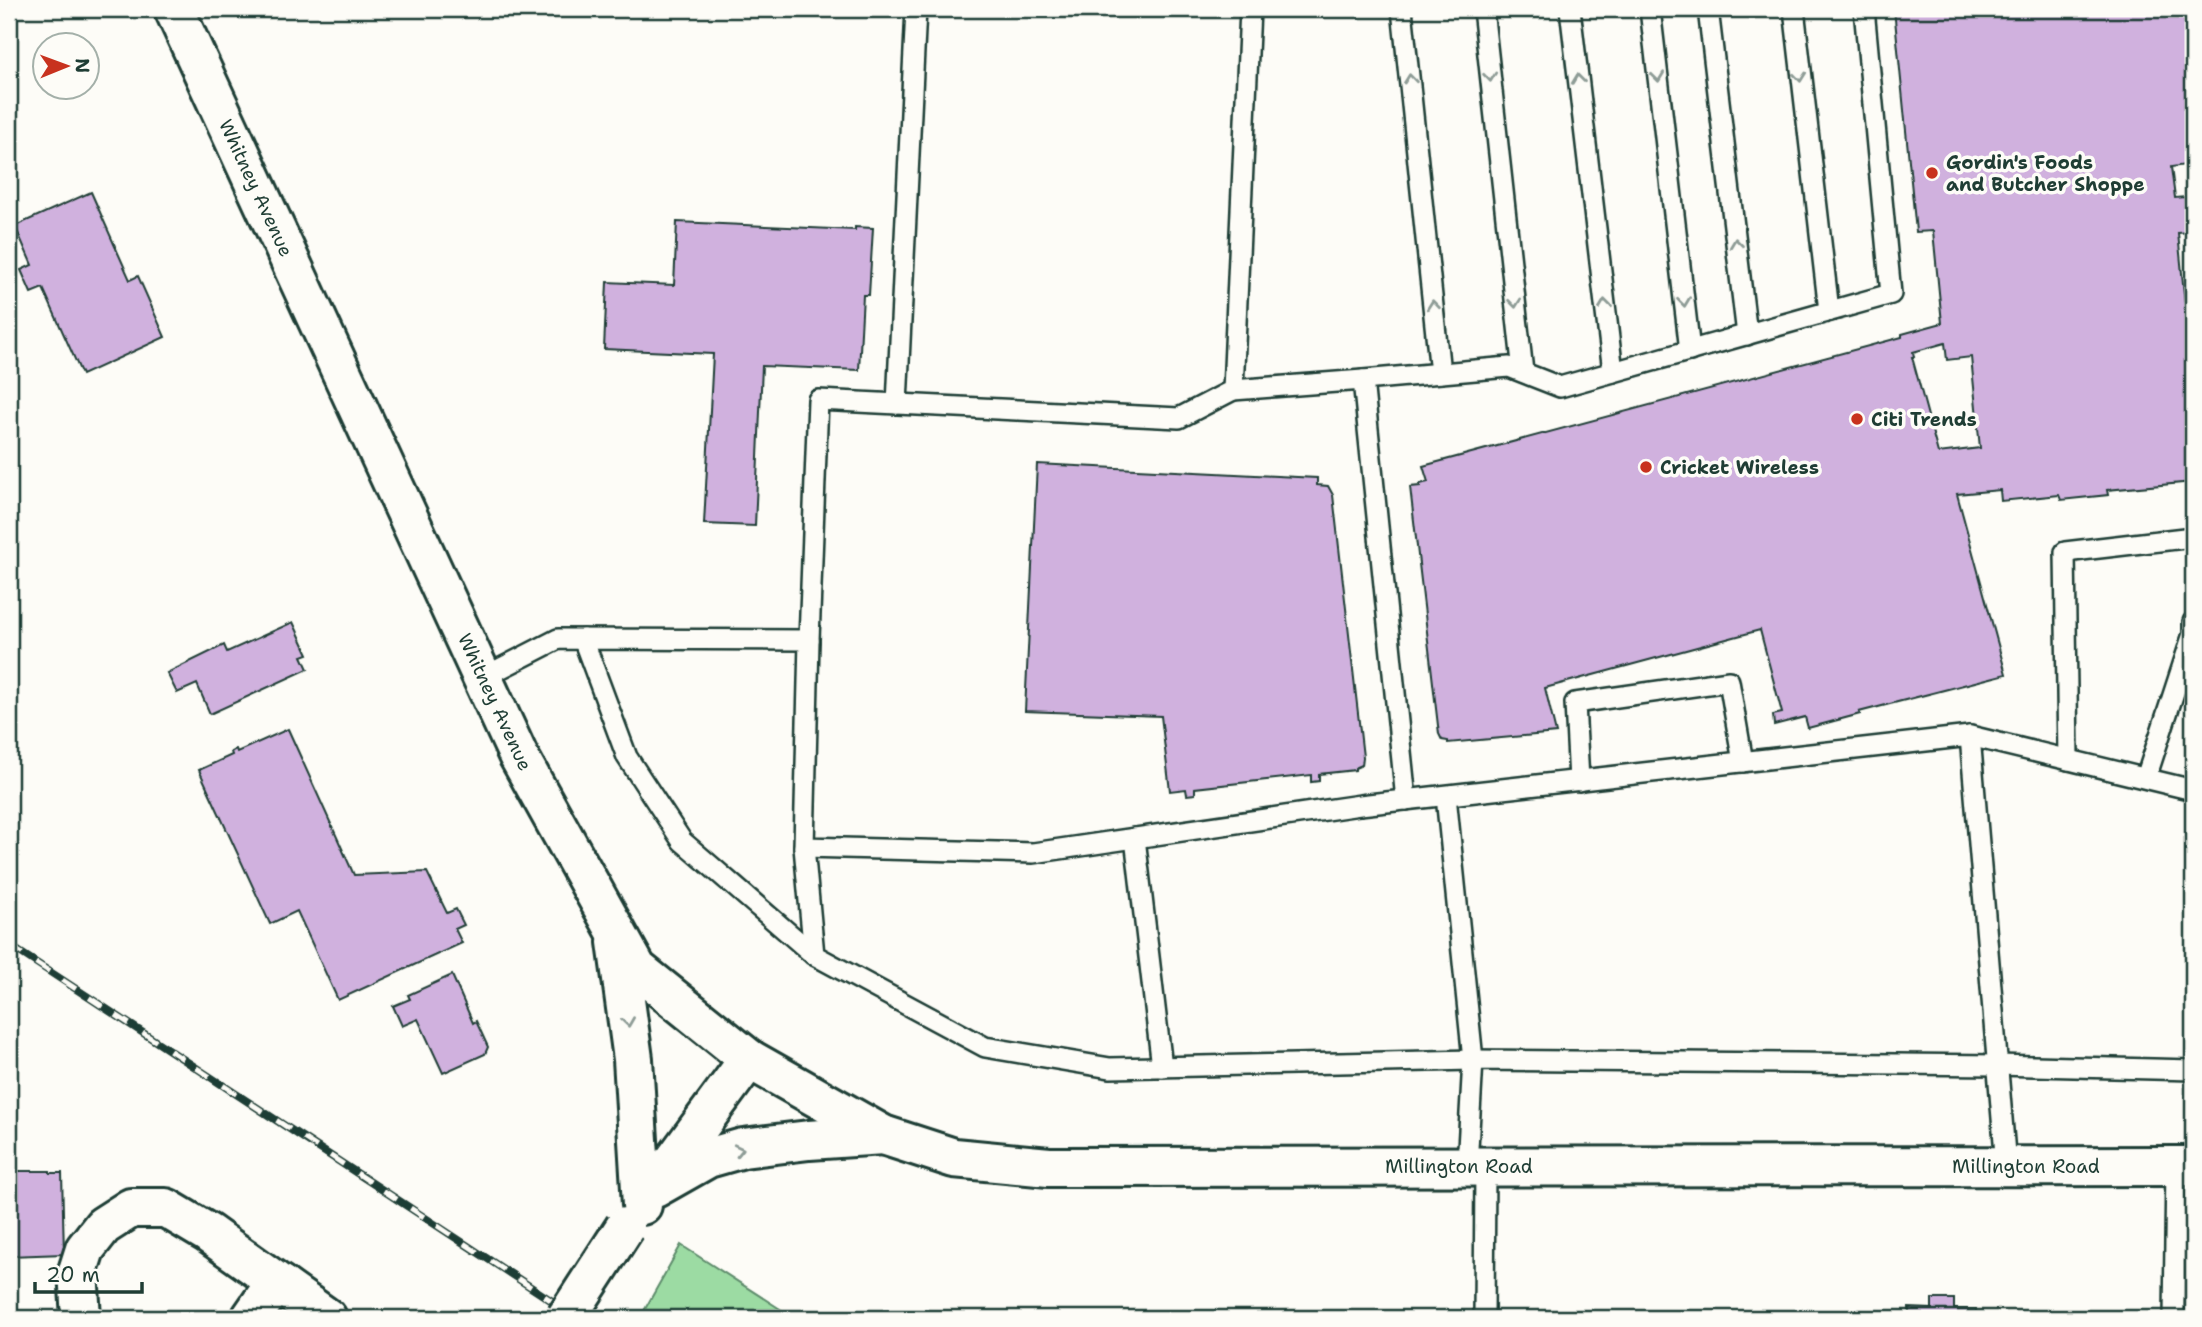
<svg xmlns="http://www.w3.org/2000/svg" width="2202" height="1327" font-family="'Shantell Sans',sans-serif">
	<style>
		.green { fill: #9cdba3; stroke: #5e8c6c; stroke-width: 2 }
		.building { fill: #d0b1de; stroke: #1f3d34; stroke-width: 2; fill-rule: evenodd }
		.lines { fill: none; stroke-linecap: round; stroke-linejoin: round }
		.lane-casing { stroke: #1f3d34; stroke-width: 24 }
		.street-casing { stroke: #1f3d34; stroke-width: 44 }
		.secondary-casing { stroke: #1f3d34; stroke-width: 44 }
		.lane { stroke: #fdfcf7; stroke-width: 19 }
		.street { stroke: #fdfcf7; stroke-width: 38 }
		.secondary { stroke: #fdfcf7; stroke-width: 38 }
		.rail-casing { stroke: #1f3d34; stroke-width: 8 }
		.rail { stroke: #fdfcf7; stroke-width: 5; stroke-dasharray: 16; stroke-linecap: butt }
		.secondary-bridge-casing { stroke: #1f3d34; stroke-width: 44; stroke-linecap: butt }
		.secondary-bridge { stroke: #fdfcf7; stroke-width: 38 }
		.oneway { stroke: #8e9c96 }
		.poi-dot { fill: #c8321e; stroke: #fdfcf7; stroke-width: 2.5 }
		.labels { text-anchor: middle; dominant-baseline: central; stroke-width: 7; stroke-linejoin: round; paint-order: stroke }
		.poi-label { font-size: 19px; font-weight: bold; fill: #1f3d34; stroke: #fdfcf7; text-anchor: start }
		.street-label { font-size: 19px; fill: #1f3d34; stroke: #fdfcf7 }
	</style>
	<rect width="100%" height="100%" fill="#fdfcf7"/>
	<filter id="ink" filterUnits="userSpaceOnUse"><feTurbulence type="fractalNoise" baseFrequency=".0143" numOctaves="2"/><feDisplacementMap in="SourceGraphic" scale="14" xChannelSelector="R" yChannelSelector="G"/><feConvolveMatrix kernelMatrix="1 2 1 2 8 2 1 2 1" color-interpolation-filters="sRGB"/></filter>
	<g filter="url(#ink)">
		<polygon class="green" points="681,1245 794,1318 640,1318"/>
		<g class="building">
			<path d="M1894,9H2191L2193,28V164L2171,167L2175,198L2185,197L2189,232L2178,233L2186,314L2193,313V482L2107,490L2108,495L2061,500L2059,495L2001,501L2000,490L1957,494L2006,674L1859,712L1860,714L1808,728L1805,717L1774,725L1773,715L1782,713L1760,630L1545,688L1556,733L1448,743V741L1442,740L1439,734L1410,487L1420,486V484L1428,482L1423,466L1902,337V334L1942,323L1933,231L1916,232ZM1945,343L1947,360L1971,357L1980,448L1938,453L1912,357H1914L1913,352Z"/>
			<polygon points="91,192 130,280 138,276 165,337 82,375 43,288 31,293 21,270 32,265 15,226"/>
			<polygon points="677,222 855,230 855,227 873,228 869,295 863,295 859,370 762,366 755,526 704,524 713,354 604,349 607,282 674,285"/>
			<polygon points="1037,464 1317,478 1317,485 1328,486 1333,495 1363,757 1362,765 1355,768 1355,770 1319,774 1319,781 1311,782 1311,775 1195,788 1195,794 1187,795 1186,789 1170,791 1161,716 1025,711"/>
			<polygon points="293,622 308,654 302,656 308,669 210,714 197,684 177,693 167,673 224,645 227,652"/>
			<polygon points="288,729 354,875 427,872 447,913 456,909 464,925 455,929 462,943 338,1000 297,911 270,924 199,770 232,755 231,752 236,749 237,752"/>
			<polygon points="452,975 473,1023 476,1021 488,1047 485,1054 443,1073 418,1019 402,1026 393,1006 410,999 408,995"/>
			<polygon points="9,1171 50,1171 50,1173 62,1173 64,1254 9,1256"/>
			<polygon points="1932,1299 1954,1299 1954,1309 1976,1309 1976,1318 1909,1318 1909,1308 1932,1309"/>
		</g>
		<g class="lines">
			<g class="lane-casing">
				<g id="lane">
					<polyline points="1402,9 1440,373"/>
					<polyline points="1483,9 1523,372"/>
					<polyline points="1570,9 1613,372"/>
					<polyline points="1650,9 1690,351"/>
					<polyline points="1708,9 1747,335"/>
					<polyline points="1794,9 1829,311"/>
					<polyline points="1233,390 1363,380"/>
					<polyline points="897,404 916,9"/>
					<polyline points="583,639 627,757 682,841 814,955"/>
					<polyline points="809,640 818,400 1179,418 1233,390 1250,9"/>
					<polyline points="482,678 558,639 809,640 804,847 1033,853 1360,805 1970,736 2006,1166"/>
					<polyline points="1970,736 2193,790"/>
					<polyline points="2068,760 2065,552 2193,537"/>
					<polyline points="2146,778 2193,634 2193,622"/>
					<polyline points="1579,781 1575,703 1729,681 1743,762"/>
					<polyline points="1446,796 1473,1060 1467,1166"/>
					<polyline points="1406,800 1363,380 1509,367 1560,387 1891,294 1864,9"/>
					<polyline points="1135,838 1162,1067"/>
					<polyline points="804,847 814,955 985,1047 1110,1068 1473,1060 1998,1065 2193,1070"/>
					<polyline points="1484,1318 1485,1166"/>
					<polyline points="2174,1318 2176,1165"/>
				</g>
			</g>
			<g class="street-casing">
				<g id="street">
					<polyline points="81,1318 78,1271 85,1249 103,1226 131,1208 166,1208 208,1233 327,1318"/>
					<polyline points="251,1318 269,1292 281,1285"/>
				</g>
			</g>
			<g class="secondary-casing">
				<g id="secondary">
					<polyline points="174,9 518,755 637,969 749,1059 883,1135 954,1158 1049,1167 2193,1166"/>
					<polyline points="617,942 633,1059 642,1205"/>
					<polyline points="663,1176 749,1059"/>
					<polyline points="655,1188 708,1158 743,1148 809,1140 883,1135"/>
				</g>
			</g>
			<use href="#lane" class="lane"/>
			<use href="#street" class="street"/>
			<use href="#secondary" class="secondary"/>
			<g class="rail-casing">
				<polyline id="rail" points="9,945 578,1318"/>
			</g>
			<use href="#rail" class="rail"/>
			<g class="secondary-bridge-casing">
				<polyline id="secondary-bridge" points="566,1318 625,1227"/>
			</g>
			<use href="#secondary-bridge" class="secondary-bridge"/>
		</g>
		<defs><path id="oneway-chevron" d="M-2-3.5L2.5 0L-2 3.5" fill="none" stroke-width="1.6" stroke-linecap="round" stroke-linejoin="round" transform="scale(1.75)"/></defs>
		<g class="oneway">
			<use href="#oneway-chevron" transform="translate(1490 77) rotate(84)"/>
			<use href="#oneway-chevron" transform="translate(1658 77) rotate(83)"/>
			<use href="#oneway-chevron" transform="translate(1800 77) rotate(84)"/>
			<use href="#oneway-chevron" transform="translate(1410 79) rotate(-96)"/>
			<use href="#oneway-chevron" transform="translate(1578 79) rotate(-97)"/>
			<use href="#oneway-chevron" transform="translate(1736 243) rotate(-97)"/>
			<use href="#oneway-chevron" transform="translate(1684 302) rotate(83)"/>
			<use href="#oneway-chevron" transform="translate(1515 303) rotate(84)"/>
			<use href="#oneway-chevron" transform="translate(1605 304) rotate(-97)"/>
			<use href="#oneway-chevron" transform="translate(1433 305) rotate(-96)"/>
			<use href="#oneway-chevron" transform="translate(628 1022) rotate(82)"/>
			<use href="#oneway-chevron" transform="translate(739 1150) rotate(-13)"/>
		</g>
	</g>
	<g class="poi-dot">
		<circle cx="1932" cy="173" r="7"/>
		<circle cx="1857" cy="419" r="7"/>
		<circle cx="1646" cy="467" r="7"/>
	</g>
	<g class="labels">
		<g class="poi-label">
			<text x="1946" y="162">Gordin's Foods<tspan x="1946" dy="22">and Butcher Shoppe</tspan></text>
			<text x="1871" y="419">Citi Trends</text>
			<text x="1660" y="467">Cricket Wireless</text>
		</g>
		<g class="street-label">
			<text transform="translate(256 188) rotate(65)">Whitney Avenue</text>
			<text transform="translate(495 702) rotate(65)">Whitney Avenue</text>
			<text x="1459" y="1166">Millington Road</text>
			<text x="2026" y="1166">Millington Road</text>
		</g>
	</g>
	<rect width="2202" height="1327" fill="none" stroke="#fdfcf7" stroke-width="35"/>
	<rect x="18" y="18" width="2167" height="1292" fill="none" stroke="#1f3d34" stroke-width="2.5" filter="url(#ink)"/>
	<g transform="translate(66 66) rotate(89)"><circle r="33" fill="#fdfcf7" stroke="#a4b0a9" stroke-width="2"/>
	<path d="M0-5L12 26L0 18L-12 26Z" fill="#c8321e"/>
	<text y="-10" font-size="19" font-weight="bold" text-anchor="middle" fill="#1f3d34">N</text>
	</g>
	<path d="M35 1282v10h107v-10" fill="none" stroke="#1f3d34" stroke-width="3.5"/>
	<text x="46" y="1282" font-size="21" fill="#1f3d34" stroke="#fdfcf7" stroke-width="5" paint-order="stroke">20 m</text>
</svg>
